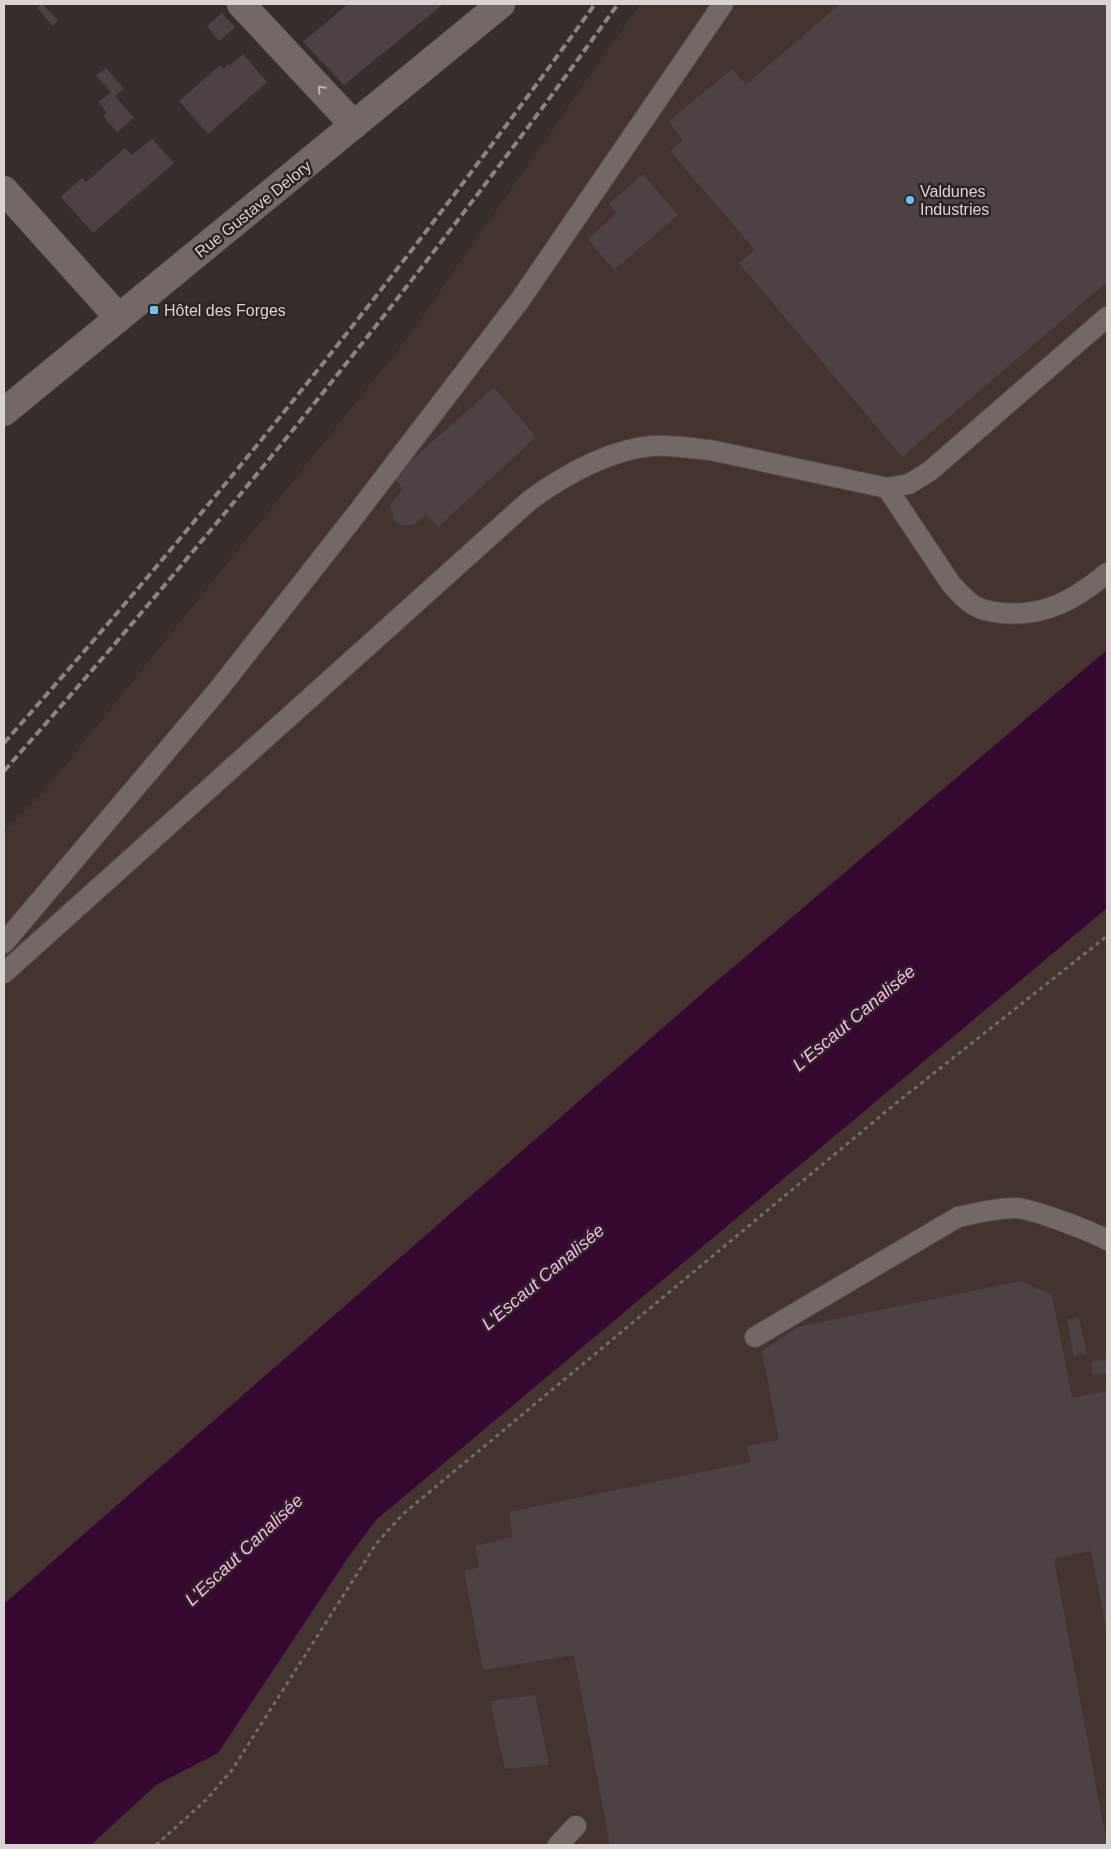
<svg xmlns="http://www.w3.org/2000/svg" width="1111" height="1849" font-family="Helvetica,sans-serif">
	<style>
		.built { fill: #43342f }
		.water { fill: #360730 }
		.building { fill: #4c4244 }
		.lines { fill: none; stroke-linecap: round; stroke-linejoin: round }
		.lane-casing { stroke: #524b49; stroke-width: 22 }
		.street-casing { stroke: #524b49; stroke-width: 29 }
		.secondary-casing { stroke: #524b49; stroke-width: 29 }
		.path { stroke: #726b68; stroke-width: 3; stroke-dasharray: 4 4; stroke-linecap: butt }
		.lane { stroke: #726865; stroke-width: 20 }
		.street { stroke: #726865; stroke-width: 28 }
		.secondary { stroke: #726865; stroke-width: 28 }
		.rail { stroke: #8b8582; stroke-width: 4; stroke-dasharray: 8 4; stroke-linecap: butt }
		.oneway { stroke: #bab3b1 }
		.poi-dot { fill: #6cc3f2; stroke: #2c2422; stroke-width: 2 }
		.labels { text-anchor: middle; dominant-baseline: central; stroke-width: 5; stroke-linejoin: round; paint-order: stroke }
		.poi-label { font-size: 16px; fill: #d9d3d1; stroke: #2c2422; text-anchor: start }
		.street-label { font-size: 16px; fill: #d9d3d1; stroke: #2c2422 }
		.water-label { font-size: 18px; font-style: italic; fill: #fdb2ee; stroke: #2c2422 }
	</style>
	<rect width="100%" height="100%" fill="#362e2b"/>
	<polygon class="built" points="640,4 1107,4 1107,1845 4,1845 4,832 44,792 407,339"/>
	<polygon class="water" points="1107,650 1107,908 376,1520 349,1556 218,1753 156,1785 91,1845 4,1845 4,1604 705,991"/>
	<g class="building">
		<polygon points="42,4 58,20 53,26 37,8"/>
		<polygon points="348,4 443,4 344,85 303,42"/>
		<polygon points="840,4 1107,4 1107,282 902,457 739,263 755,250 670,151 683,140 669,121 732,69 746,85"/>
		<polygon points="222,13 235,27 219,41 207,26"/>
		<polygon points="243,54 267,82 208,134 179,101 220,65 223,69 228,64 229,66"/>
		<polygon points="106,68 124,89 115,96 134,118 117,132 103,116 107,113 99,102 111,92 96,75"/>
		<polygon points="152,139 174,163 93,233 61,197 82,178 86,182 125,148 132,155"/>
		<polygon points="643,174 678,215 614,270 588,239 616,214 609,204"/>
		<polygon points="494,387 536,437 438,527 426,514 415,524 401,526 394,519 390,505 403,489 394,476"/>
		<polygon points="1021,1281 1052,1295 1072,1398 1107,1391 1107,1632 1091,1551 1054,1559 1107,1845 610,1845 574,1655 483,1670 464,1571 479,1567 475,1546 513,1537 509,1512 751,1462 747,1446 779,1440 762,1351 798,1327"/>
		<polygon points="1079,1317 1087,1354 1074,1356 1067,1320"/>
		<polygon points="1107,1359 1107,1373 1093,1375 1091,1362"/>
		<polygon points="535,1695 549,1765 505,1769 490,1701"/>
	</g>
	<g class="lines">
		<g class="lane-casing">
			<g id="lane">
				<path d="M887,488L951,584C959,592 966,602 977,607C984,611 995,612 1003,613C1045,617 1076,599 1107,573"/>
				<polyline points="4,943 218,690 354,517 520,300 723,4"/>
				<path d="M4,973L530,500C566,474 608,450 652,446C671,445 691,448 710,450L887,488L909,484L930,471L1107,317"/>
				<path d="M755,1337L958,1217C977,1213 996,1208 1015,1208C1031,1208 1093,1232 1107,1240"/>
				<polyline points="558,1845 576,1826"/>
			</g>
		</g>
		<g class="street-casing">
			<g id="street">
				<polyline points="241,4 354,125"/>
				<polyline points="4,190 119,318"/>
			</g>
		</g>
		<g class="secondary-casing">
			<polyline id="secondary" points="4,412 501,4"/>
		</g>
		<polyline class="path" points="156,1845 206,1800 232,1770 376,1544 403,1514 895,1104 1107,936"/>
		<use href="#lane" class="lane"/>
		<use href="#street" class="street"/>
		<use href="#secondary" class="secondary"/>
		<g class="rail">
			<path d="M4,743C213,507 411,260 595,4"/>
			<path d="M4,771C221,526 427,270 618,4"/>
		</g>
	</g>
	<defs><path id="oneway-chevron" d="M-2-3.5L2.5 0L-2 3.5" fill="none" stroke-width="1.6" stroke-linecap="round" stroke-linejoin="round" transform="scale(1.25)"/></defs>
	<use class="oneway" href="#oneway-chevron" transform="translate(321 89) rotate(-133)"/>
	<g class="poi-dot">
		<circle cx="910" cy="200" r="5"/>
		<rect x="149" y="305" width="10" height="10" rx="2.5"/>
	</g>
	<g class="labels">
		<g class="poi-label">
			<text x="920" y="191">Valdunes<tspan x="920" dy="18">Industries</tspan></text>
			<text x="164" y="310">Hôtel des Forges</text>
		</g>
		<g class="street-label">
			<text transform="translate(253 209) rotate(-39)">Rue Gustave Delory</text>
		</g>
		<g class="water-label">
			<text transform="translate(854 1018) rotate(-40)">L'Escaut Canalisée</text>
			<text transform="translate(543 1277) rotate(-40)">L'Escaut Canalisée</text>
			<text transform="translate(244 1550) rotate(-43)">L'Escaut Canalisée</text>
		</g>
	</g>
	<rect width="1111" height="1849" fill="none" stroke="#d9d3d1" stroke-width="10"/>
</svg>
